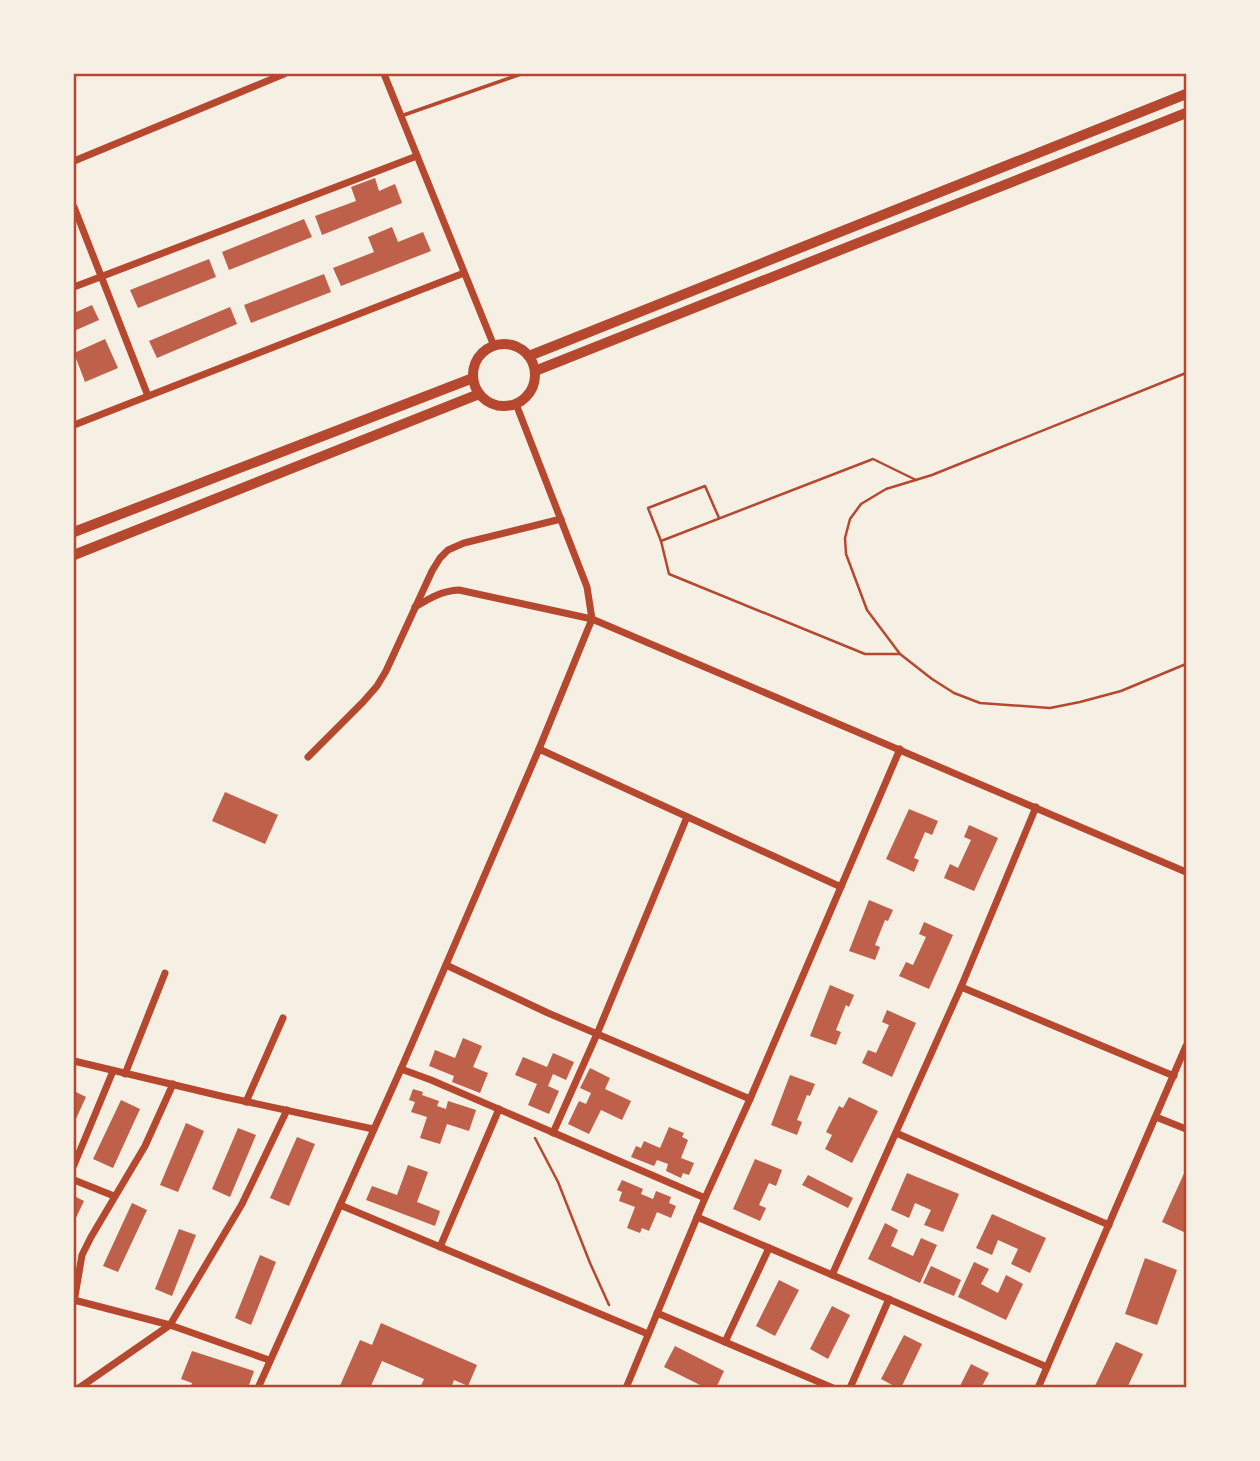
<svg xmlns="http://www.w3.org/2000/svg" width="1260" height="1461" font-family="'Exo 2',sans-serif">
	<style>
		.building { fill: #bf614a }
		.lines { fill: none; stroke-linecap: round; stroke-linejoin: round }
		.path { stroke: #b5482f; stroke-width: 2.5 }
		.service { stroke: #b5482f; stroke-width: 3.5 }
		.minor { stroke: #b5482f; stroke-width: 7 }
		.secondary { stroke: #b5482f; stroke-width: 10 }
		.neatline { fill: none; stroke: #b5482f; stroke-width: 2.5 }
	</style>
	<rect width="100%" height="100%" fill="#f6efe4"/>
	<g class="building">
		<polygon points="375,178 379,191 395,184 402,203 322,235 315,216 356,201 351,187"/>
		<polygon points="304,219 312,237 229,270 222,252"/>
		<polygon points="392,227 398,242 423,232 431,251 341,286 333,268 374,252 368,237"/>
		<polygon points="209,259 216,277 138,308 130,290"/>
		<polygon points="324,274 331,292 251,323 244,305"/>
		<polygon points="92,305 99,320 74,331 74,313"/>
		<polygon points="230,307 237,324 157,358 149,341"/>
		<polygon points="105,339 118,368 85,382 74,353"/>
		<polygon points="225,792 278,815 265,844 212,821"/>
		<polygon points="909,809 938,821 932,835 925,832 914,858 919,860 914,872 886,859"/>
		<polygon points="969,825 998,838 974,891 944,878 950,864 958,868 971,840 964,837"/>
		<polygon points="869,900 893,910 888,921 885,920 875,945 880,947 875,960 849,951"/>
		<polygon points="924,922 953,935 929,989 899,976 906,962 913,965 926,937 919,934"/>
		<polygon points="830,985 854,995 849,1007 846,1005 836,1030 841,1032 836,1045 810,1036"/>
		<polygon points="887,1010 916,1023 892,1077 862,1063 868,1050 876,1053 889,1025 882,1022"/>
		<polygon points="463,1038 482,1046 473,1067 488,1073 480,1093 452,1082 454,1076 429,1066 435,1050 455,1058"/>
		<polygon points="553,1053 574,1062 566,1080 553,1074 548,1086 559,1091 549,1114 528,1105 537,1084 515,1075 523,1057 547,1067"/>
		<polygon points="590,1068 610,1078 605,1089 631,1101 622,1120 601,1110 589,1134 568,1124 579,1101 586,1104 591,1093 580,1088"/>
		<polygon points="790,1075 815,1084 810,1096 807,1095 797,1120 802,1122 797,1135 771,1125"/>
		<polygon points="413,1089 423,1092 422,1095 439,1101 437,1106 446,1109 448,1101 476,1110 469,1131 447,1124 440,1144 420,1138 427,1117 411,1112 415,1102 409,1100"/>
		<polygon points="74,1091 86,1097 74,1123"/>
		<polygon points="849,1097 878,1111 852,1163 825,1149 832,1135 826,1132 839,1106 843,1108"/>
		<polygon points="121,1100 140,1109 113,1168 93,1159"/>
		<polygon points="186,1123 204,1131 178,1192 160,1185"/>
		<polygon points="669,1127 684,1133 682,1137 688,1140 681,1158 694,1163 689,1175 683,1173 681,1178 666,1171 668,1164 657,1160 654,1166 631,1157 636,1146 641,1148 644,1141 660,1148"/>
		<polygon points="238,1128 256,1135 230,1197 212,1189"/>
		<polygon points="297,1137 315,1144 289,1206 270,1198"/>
		<polygon points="755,1159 782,1170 776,1186 769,1183 759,1205 766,1208 760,1221 733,1209"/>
		<polygon points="408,1165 428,1172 417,1202 440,1211 435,1226 366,1200 372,1186 397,1195"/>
		<polygon points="1186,1169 1186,1233 1162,1222"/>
		<polygon points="907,1173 959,1194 943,1232 924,1225 931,1210 915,1203 909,1218 891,1210"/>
		<polygon points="808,1175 853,1198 848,1208 802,1185"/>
		<polygon points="622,1180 643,1189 641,1194 653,1199 656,1191 671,1197 669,1203 676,1206 671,1218 657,1212 649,1231 642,1228 640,1233 627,1228 635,1207 619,1201 622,1192 617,1190"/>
		<polygon points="74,1196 84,1201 74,1222"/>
		<polygon points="132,1203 147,1210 118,1272 103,1266"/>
		<polygon points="992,1214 1046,1238 1030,1273 1011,1264 1018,1249 998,1240 992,1255 976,1248"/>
		<polygon points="885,1223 898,1230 891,1246 913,1256 921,1238 937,1245 920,1283 868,1259"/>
		<polygon points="179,1229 196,1235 172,1296 155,1289"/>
		<polygon points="260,1255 276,1262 251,1325 235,1318"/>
		<polygon points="1145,1258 1177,1270 1157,1325 1125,1314"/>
		<polygon points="974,1262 989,1269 981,1284 998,1293 1006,1275 1023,1284 1006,1320 958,1297"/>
		<polygon points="931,1266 961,1280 954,1296 923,1283"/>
		<polygon points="779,1280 799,1290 775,1336 756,1326"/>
		<polygon points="832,1306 850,1315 828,1359 810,1349"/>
		<polygon points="381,1323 477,1365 468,1386 454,1380 451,1388 420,1388 424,1379 382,1361 370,1388 339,1388 360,1340 372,1345"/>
		<polygon points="904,1335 922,1344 901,1388 898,1388 881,1379"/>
		<polygon points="1116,1342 1143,1354 1127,1388 1094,1388"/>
		<polygon points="675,1346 724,1371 716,1388 706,1388 664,1367"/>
		<polygon points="192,1351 254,1371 248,1388 190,1388 192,1383 181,1379"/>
		<polygon points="971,1364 989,1373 981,1388 959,1388"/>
	</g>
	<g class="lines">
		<g class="path">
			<polyline points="1186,373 932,475 886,489 861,504 850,519 845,538 846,554 867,610 900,654 932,679 954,693 980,703 1050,708 1080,702 1121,691 1186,664"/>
			<polyline points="661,541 648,508 705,486 719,518"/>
			<polyline points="900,654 865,654 669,574 661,541 873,459 916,480"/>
			<polyline points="535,1138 558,1182 590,1263 609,1305"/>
		</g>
		<polyline class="service" points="401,116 521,74"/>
		<g class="minor">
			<polyline points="384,74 494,346"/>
			<polyline points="74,161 284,74"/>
			<polyline points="74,207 148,396"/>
			<polyline points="74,287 417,156"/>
			<polyline points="74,425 464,273"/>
			<path d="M415,607C430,598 441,591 459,590L592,619L1186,872"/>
			<polyline points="539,749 841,887"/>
			<polyline points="308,757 363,702 377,686 386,671 432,571 440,558 448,550 464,543 561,519"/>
			<polyline points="446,965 548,1013 750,1099 705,1198"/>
			<polyline points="961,987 1174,1076"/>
			<polyline points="74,1061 225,1097 373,1129"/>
			<polyline points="401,1069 431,1080 705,1198 626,1388"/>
			<polyline points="125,1074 165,973"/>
			<polyline points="750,1099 900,749"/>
			<polyline points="246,1102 283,1018"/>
			<polyline points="1156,1117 1186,1129"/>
			<polyline points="553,1133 597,1034 687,817"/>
			<polyline points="896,1133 1109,1225"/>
			<polyline points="74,1165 113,1071"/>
			<polyline points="74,1180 114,1196"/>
			<polyline points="340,1205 648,1334"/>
			<polyline points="697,1217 1047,1367"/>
			<polyline points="440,1247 499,1109"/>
			<polyline points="832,1275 961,987 1036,807"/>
			<polyline points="74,1300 170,1325 269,1360"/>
			<polyline points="74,1302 82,1255 91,1237 145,1146 173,1084"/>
			<polyline points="657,1313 833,1388"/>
			<polyline points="725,1342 769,1248"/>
			<polyline points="79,1388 170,1325 242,1204 287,1110"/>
			<polyline points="258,1388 401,1069 539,749 592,619 587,587 516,404"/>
			<polyline points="850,1388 889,1299"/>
			<polyline points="1038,1388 1186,1046"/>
		</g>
		<g class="secondary">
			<circle cx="504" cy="375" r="31"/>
			<polyline points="529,356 1186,94"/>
			<polyline points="535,371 1186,113"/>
			<polyline points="74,532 473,378"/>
			<polyline points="74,555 479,394"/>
		</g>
	</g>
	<rect width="1260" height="1461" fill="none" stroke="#f6efe4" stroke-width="150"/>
	<rect x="75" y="75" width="1110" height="1311" class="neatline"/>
</svg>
